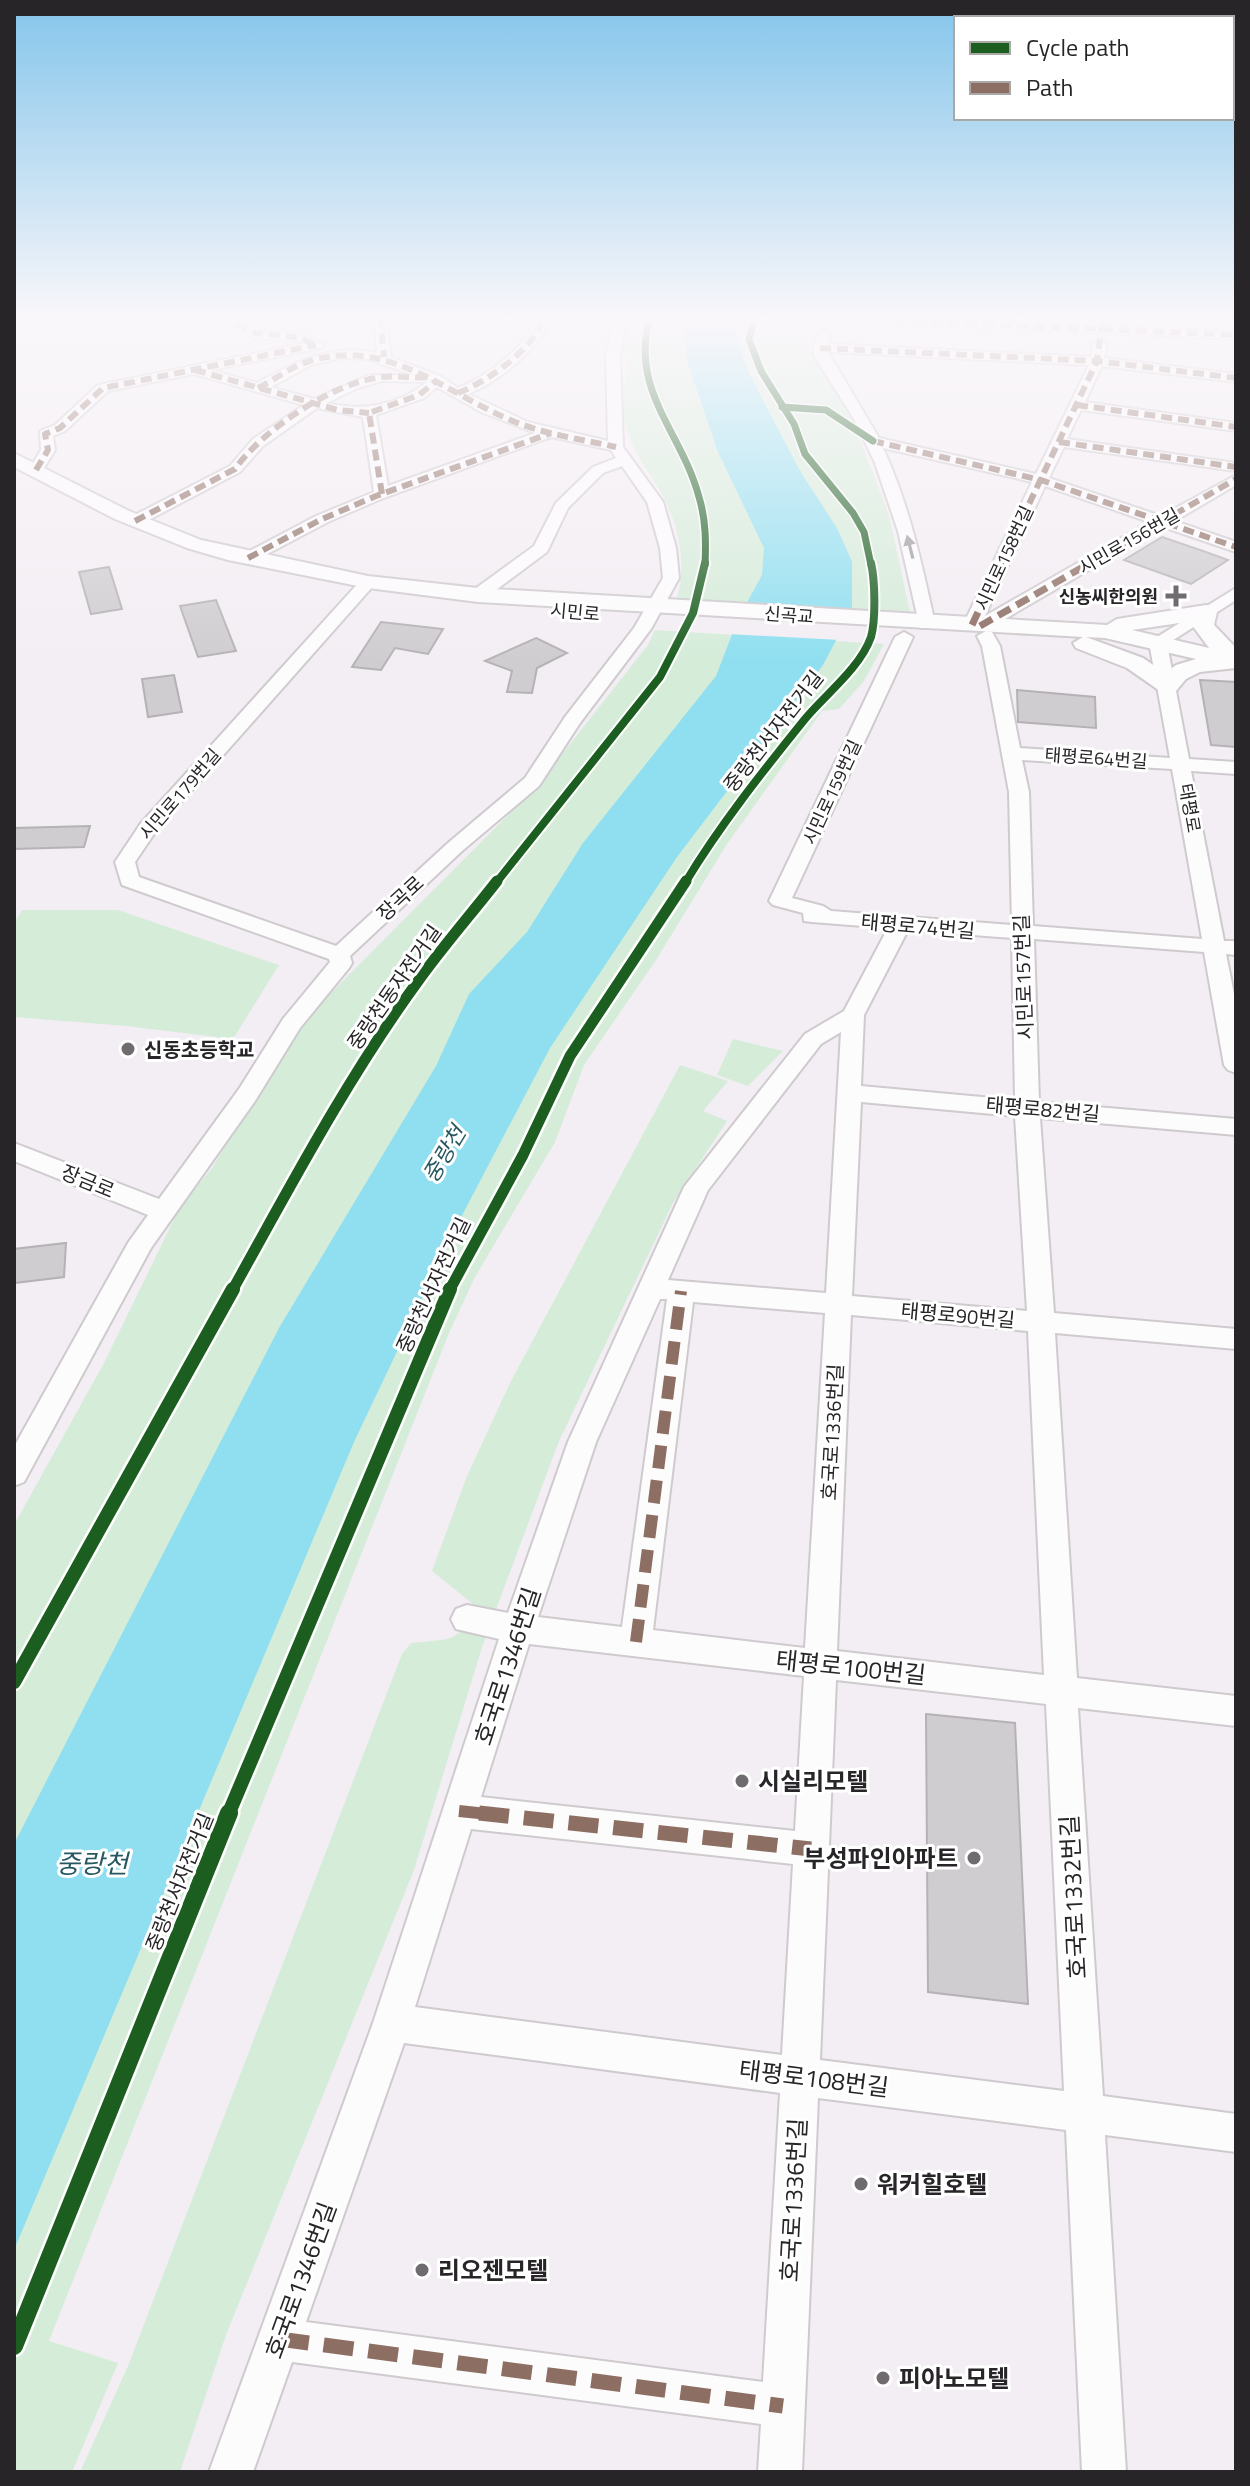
<svg xmlns="http://www.w3.org/2000/svg" width="1250" height="2486" font-family="'Titillium Web','Noto Sans KR',sans-serif">
	<style>
		.green { fill: #d5ecd9 }
		.water { fill: #8fdff0 }
		.pier { fill: #f3eef3 }
		.building { fill: #d0cdd0; stroke: #b5b2b5; stroke-width: 2 }
		.lines { fill: none; stroke-linecap: round; stroke-linejoin: round }
		.minor-casing { stroke: #cecace; stroke-width: 4 }
		.tertiary-casing { stroke: #cecace; stroke-width: 4 }
		.minor { fill: #fdfcfd; fill-rule: evenodd }
		.tertiary { fill: #fdfcfd; fill-rule: evenodd }
		.quiet-far3 { stroke: #8d6e63; stroke-width: 6; stroke-dasharray: 11 6; stroke-linecap: butt }
		.quiet-far2 { stroke: #8d6e63; stroke-width: 7; stroke-dasharray: 14 7; stroke-linecap: butt }
		.quiet-far1 { stroke: #8d6e63; stroke-width: 12; stroke-dasharray: 23 12; stroke-linecap: butt }
		.quiet { stroke: #8d6e63; stroke-width: 15; stroke-dasharray: 30 15; stroke-linecap: butt }
		.cycleway-far4-casing { stroke: #fff; stroke-width: 10 }
		.cycleway-far3-casing { stroke: #fff; stroke-width: 12 }
		.cycleway-far2-casing { stroke: #fff; stroke-width: 16 }
		.cycleway-far1-casing { stroke: #fff; stroke-width: 19 }
		.cycleway-casing { stroke: #fff; stroke-width: 23 }
		.cycleway-far4 { stroke: #1b5e20; stroke-width: 7 }
		.cycleway-far3 { stroke: #1b5e20; stroke-width: 8 }
		.cycleway-far2 { stroke: #1b5e20; stroke-width: 11 }
		.cycleway-far1 { stroke: #1b5e20; stroke-width: 14 }
		.cycleway { stroke: #1b5e20; stroke-width: 18 }
		.oneway { fill: #9d9b9d }
		.poi-dot { fill: #6f6b6f; stroke: #fff; stroke-width: 3 }
		.labels { text-anchor: middle; dominant-baseline: central; stroke-width: 6; stroke-linejoin: round; paint-order: stroke }
		.far-street-label { font-size: 18px; fill: #282528; stroke: #fff }
		.far-poi-label { font-size: 18px; font-weight: bold; fill: #282528; stroke: #fff; text-anchor: end }
		.street-label { font-size: 20px; fill: #282528; stroke: #fff }
		.poi-label { font-size: 20px; font-weight: bold; fill: #282528; stroke: #fff; text-anchor: start }
		.water-label { font-size: 22px; font-style: italic; fill: #265862; stroke: #fff }
		.near-street-label { font-size: 24px; fill: #282528; stroke: #fff }
		.near-poi-label { font-size: 24px; font-weight: bold; fill: #282528; stroke: #fff; text-anchor: start }
		.near-water-label { font-size: 26px; font-style: italic; fill: #265862; stroke: #fff }
	</style>
	<rect width="100%" height="100%" fill="#f3eef3"/>
	<g class="green">
		<polygon points="556,316 614,316 609,328 552,323"/>
		<path d="M627,316H808L811,332L806,344L854,424L889,515L910,612L677,599C688,558 677,516 654,481C641,461 629,443 624,419C621,398 626,373 632,352L621,351Z"/>
		<polygon points="655,630 884,644 864,681 839,709 822,711 727,844 656,960 584,1065 555,1142 475,1277 449,1333 49,2341 118,2363 72,2472 14,2472 14,1525 104,1363 179,1209 212,1168 301,1023 537,786 648,645"/>
		<polygon points="22,910 118,910 279,965 233,1039 126,1026 14,1017 14,923"/>
		<polygon points="733,1039 783,1051 748,1086 717,1075"/>
		<path d="M680,1065L728,1081L703,1111L727,1121L673,1203L559,1441L482,1647L414,1870L226,2335L180,2472H80L128,2366L402,1654L411,1643C447,1639 463,1644 474,1605L432,1571L467,1476L510,1383Z"/>
	</g>
	<polygon class="water" points="689,316 741,316 734,328 748,371 800,471 837,528 852,562 852,610 823,665 677,857 550,1048 458,1223 354,1442 14,2250 14,1844 279,1328 436,1066 469,994 527,932 583,843 716,676 738,619 762,575 764,548 718,452 689,367 682,330"/>
	<polygon class="pier" points="743,603 856,609 840,640 728,634"/>
	<g class="building">
		<polygon points="1162,537 1203,551 1228,560 1191,584 1124,560"/>
		<polygon points="109,567 122,609 91,614 79,572"/>
		<polygon points="216,600 236,651 198,657 180,606"/>
		<polygon points="381,622 443,629 428,654 395,648 381,670 352,667"/>
		<polygon points="536,638 567,653 537,668 532,693 507,692 512,671 485,661"/>
		<polygon points="174,675 182,712 148,717 142,679"/>
		<polygon points="1200,680 1236,682 1236,747 1211,745"/>
		<polygon points="1017,690 1095,697 1096,728 1018,722"/>
		<polygon points="90,826 84,847 14,849 14,828"/>
		<polygon points="66,1243 64,1277 14,1283 14,1249"/>
		<polygon points="926,1714 1015,1723 1028,2004 928,1992"/>
	</g>
	<g class="lines">
		<g class="minor-casing">
			<g id="minor">
				<polygon points="216,316 241,316 261,331 304,333 310,337 304,341 253,338 233,322"/>
				<path d="M374,316H386L391,357L442,377L458,388C486,377 529,345 538,316H550C544,346 497,383 468,394L528,422L608,441L606,355L615,316H627L620,355L623,447L663,502L676,548L679,578L651,629L580,723L539,786L462,851L350,956L352,963L349,968L300,1028L255,1101L151,1248L24,1482L14,1486V1447L128,1243L148,1215L14,1161V1143L159,1199L239,1089L283,1019L330,962L329,959L122,885L115,862L141,823L362,579H374L376,582L374,585L156,831L135,862L139,877L336,946L448,843L525,778L565,717L634,628L663,578L660,548L647,502L622,466L603,473L568,508L547,552L484,599H472L470,595L472,591L534,546L556,503L593,467L616,458L611,450L551,437L381,499L328,522L254,561H242V555L316,516L374,492L363,417L317,408L263,446L240,472L141,524H129V518L230,466L253,439L304,405L194,374L108,391L65,431L53,436L55,450L41,473L36,474L29,470L41,450L40,431L55,425L98,385L316,341L323,345L321,348L211,370L257,383C295,362 332,343 377,353ZM341,358L367,359L414,375H369L314,399L271,387L311,365ZM382,381L427,382C399,405 362,412 327,403L358,388ZM437,387L481,412L535,433L388,486L376,415L424,398Z"/>
				<polygon points="825,316 1236,331 1236,339 830,321"/>
				<path d="M824,330L830,334L828,344L1091,357L1093,345L1100,341L1107,345L1104,358L1236,374V382L1102,366L1085,402L1236,423V431L1081,410L1067,439L1236,463V471L1064,447L1049,478L1161,516L1236,475V485L1175,521L1236,542V552L1163,527L986,630L966,629L963,625L1032,482L883,448C909,504 922,564 935,624L932,628H920L898,531L875,463L854,419L815,357L813,348L818,334ZM828,352L1089,365L1036,474L879,438ZM1045,486L1149,522L985,616Z"/>
				<path d="M1236,588V600L1167,644L1189,759L1236,762V774L1191,771L1224,941H1236V955L1226,954L1236,1004V1073L1228,1070L1224,1065L1204,952L1034,939L1039,1102L1236,1119V1135L1040,1118L1054,1313L1236,1329V1349L1055,1333L1077,1678L1236,1696V1726L1078,1708L1103,2096L1236,2114V2152L1105,2135L1126,2472H1082L1066,2130L818,2098L802,2472H758L761,2424L292,2362L253,2472H209L373,2023L499,1639L456,1629L451,1619L456,1609L467,1605L508,1613L568,1442L684,1187L805,1034L844,1011L888,928L812,922L804,921L803,913L773,905L769,901L895,637L904,632L913,637L792,898L823,906L831,911L1012,925L1009,792L982,646L977,636L986,631L992,632L1000,646L1020,748L1170,758L1149,642ZM1022,760L1172,769L1202,939L1033,926L1029,792ZM908,930L1012,938L1015,1100L861,1086L864,1015ZM841,1032L826,1293L668,1280L708,1190L821,1044ZM861,1102L1015,1116L1027,1311L852,1296ZM660,1299H667L622,1627L538,1617L596,1442ZM693,1302L825,1313L805,1648L653,1630ZM851,1315L1028,1331L1044,1675L837,1651ZM529,1644L804,1676L795,1831L481,1797ZM836,1680L1046,1704L1064,2091L820,2060ZM471,1829L793,1864L782,2055L415,2007ZM404,2043L780,2093L763,2382L306,2322Z"/>
			</g>
		</g>
		<g class="tertiary-casing">
			<path id="tertiary" d="M14,453L129,511L201,540L368,576L478,588L1107,625L1117,619L1206,605L1214,607L1217,612L1214,625L1236,648V668L1200,672L1186,679L1176,691L1168,693L1160,691L1127,668L1076,648L1073,643L1083,637L478,602L368,588L228,560L187,548L115,519L14,467ZM1193,621L1192,625L1209,648L1132,630ZM1086,637L1105,638L1196,659L1176,665L1165,673L1143,658Z"/>
		</g>
		<use href="#minor" class="minor"/>
		<use href="#tertiary" class="tertiary"/>
		<g class="quiet-far3">
			<polyline points="222,316 256,333 297,337 317,345"/>
			<polyline points="380,316 384,357"/>
			<polyline points="830,317 1236,335"/>
			<polyline points="820,348 1097,361 1236,378"/>
			<polyline points="195,370 338,410 369,413"/>
			<path d="M258,388C276,379 293,365 313,360C387,339 444,391 508,419C542,434 580,439 616,447"/>
			<path d="M458,393C488,381 535,349 544,316"/>
			<polyline points="1077,405 1236,427"/>
			<polyline points="873,441 1041,480 1236,547"/>
			<polyline points="1059,442 1236,467"/>
			<polyline points="36,470 48,450 45,434 60,428 103,388 316,345"/>
			<polyline points="382,494 369,413 419,395 437,380"/>
			<path d="M135,521L235,469C262,431 328,386 375,378C393,374 412,379 431,377"/>
			<polyline points="248,558 322,519 376,496 551,433"/>
			<polyline points="1000,565 1097,361 1103,316"/>
			<polyline points="1086,565 1236,479"/>
		</g>
		<g class="quiet-far2">
			<polyline points="972,625 1001,563"/>
			<polyline points="980,626 1090,563"/>
		</g>
		<g class="quiet-far1">
			<polyline points="636,1642 681,1291"/>
			<polyline points="459,1811 498,1815"/>
		</g>
		<g class="quiet">
			<polyline points="479,1813 811,1849"/>
			<polyline points="279,2339 783,2406"/>
		</g>
		<g class="cycleway-far4-casing">
			<g id="cycleway-far4">
				<path d="M650,316C629,391 681,430 699,497C706,520 706,542 705,565"/>
				<polyline points="755,316 749,339 761,371 794,424 805,454 853,513 864,532 871,565"/>
				<polyline points="782,407 826,410 873,441"/>
			</g>
		</g>
		<g class="cycleway-far3-casing">
			<g id="cycleway-far3">
				<polyline points="496,883 660,677 693,613 705,563"/>
				<path d="M685,883C720,825 763,771 805,719C826,694 860,668 871,637C876,619 875,580 871,563"/>
			</g>
		</g>
		<g class="cycleway-far2-casing">
			<g id="cycleway-far2">
				<path d="M232,1291C291,1185 349,1075 421,977C445,944 472,913 497,881"/>
				<polyline points="449,1291 523,1155 570,1056 686,881"/>
			</g>
		</g>
		<g class="cycleway-far1-casing">
			<g id="cycleway-far1">
				<polyline points="14,1682 233,1289"/>
				<polyline points="228,1815 450,1289"/>
			</g>
		</g>
		<g class="cycleway-casing">
			<polyline id="cycleway" points="14,2346 229,1813"/>
		</g>
		<use href="#cycleway-far4" class="cycleway-far4"/>
		<use href="#cycleway-far3" class="cycleway-far3"/>
		<use href="#cycleway-far2" class="cycleway-far2"/>
		<use href="#cycleway-far1" class="cycleway-far1"/>
		<use href="#cycleway" class="cycleway"/>
	</g>
	<defs><path id="oneway-solid" d="M-6-.8H1V-3.2L6.5 0L1 3.2V.8H-6Z" transform="scale(2)"/></defs>
	<use class="oneway" href="#oneway-solid" transform="translate(910 547) rotate(-104)"/>
	<linearGradient id="sky" x2="0" y2="1"><stop stop-color="#84c5eb"/><stop offset="0.48" stop-color="#faf7fa"/><stop offset="1" stop-color="#faf7fa" stop-opacity="0"/></linearGradient>
	<rect width="1250" height="664" fill="url(#sky)"/>
	<g class="poi-dot">
		<path d="M1172 584h8v8h8v8h-8v8h-8v-8h-8v-8h8z"/>
		<circle cx="128" cy="1049" r="8"/>
		<circle cx="742" cy="1781" r="8"/>
		<circle cx="974" cy="1858" r="8"/>
		<circle cx="861" cy="2184" r="8"/>
		<circle cx="422" cy="2270" r="8"/>
		<circle cx="883" cy="2378" r="8"/>
	</g>
	<g class="labels">
		<g class="far-street-label">
			<text transform="translate(1129 541) rotate(-30)">시민로156번길</text>
			<text transform="translate(1004 558) rotate(-65)">시민로158번길</text>
			<text transform="translate(575 612) rotate(5)">시민로</text>
			<text transform="translate(789 615) rotate(4)">신곡교</text>
			<text transform="translate(1096 758) rotate(4)">태평로64번길</text>
			<text transform="translate(832 792) rotate(-65)">시민로159번길</text>
			<text transform="translate(180 794) rotate(-49)">시민로179번길</text>
			<text transform="translate(1190 808) rotate(80)">태평로</text>
		</g>
		<g class="far-poi-label">
			<text x="1158" y="596">신농씨한의원</text>
		</g>
		<g class="street-label">
			<text transform="translate(773 731) rotate(-52)">중랑천서자전거길</text>
			<text transform="translate(400 898) rotate(-43)">장곡로</text>
			<text transform="translate(918 926) rotate(5)">태평로74번길</text>
			<text transform="translate(1023 977) rotate(-92)">시민로157번길</text>
			<text transform="translate(394 987) rotate(-55)">중랑천동자전거길</text>
			<text transform="translate(1043 1109) rotate(5)">태평로82번길</text>
			<text transform="translate(88 1181) rotate(22)">장금로</text>
			<text transform="translate(433 1285) rotate(-65)">중랑천서자전거길</text>
			<text transform="translate(958 1315) rotate(5)">태평로90번길</text>
			<text transform="translate(832 1432) rotate(-87)">호국로1336번길</text>
			<text transform="translate(179 1882) rotate(-68)">중랑천서자전거길</text>
		</g>
		<g class="poi-label">
			<text x="144" y="1049">신동초등학교</text>
		</g>
		<g class="water-label">
			<text transform="translate(444 1154) rotate(-59)">중랑천</text>
		</g>
		<g class="near-street-label">
			<text transform="translate(507 1666) rotate(-72)">호국로1346번길</text>
			<text transform="translate(851 1667) rotate(6)">태평로100번길</text>
			<text transform="translate(1073 1897) rotate(-93)">호국로1332번길</text>
			<text transform="translate(814 2078) rotate(7)">태평로108번길</text>
			<text transform="translate(793 2200) rotate(-87)">호국로1336번길</text>
			<text transform="translate(300 2280) rotate(-70)">호국로1346번길</text>
		</g>
		<g class="near-poi-label">
			<text x="758" y="1781">시실리모텔</text>
			<text x="958" y="1858" text-anchor="end">부성파인아파트</text>
			<text x="877" y="2184">워커힐호텔</text>
			<text x="438" y="2270">리오젠모텔</text>
			<text x="899" y="2378">피아노모텔</text>
		</g>
		<g class="near-water-label">
			<text x="92" y="1863">중랑천</text>
		</g>
	</g>
	<rect width="1250" height="2486" fill="none" stroke="#282528" stroke-width="32"/>
	<rect x="954" y="16" width="280" height="104" fill="#ffffff" stroke="#a9a8a9" stroke-width="2"/>
	<rect x="970" y="42" width="40" height="12" fill="#1b5e20" stroke="#a9a8a9" stroke-width="2"/>
	<text x="1026" y="56" font-size="24" fill="#282528">Cycle path</text>
	<rect x="970" y="82" width="40" height="12" fill="#8d6e63" stroke="#a9a8a9" stroke-width="2"/>
	<text x="1026" y="96" font-size="24" fill="#282528">Path</text>
</svg>
